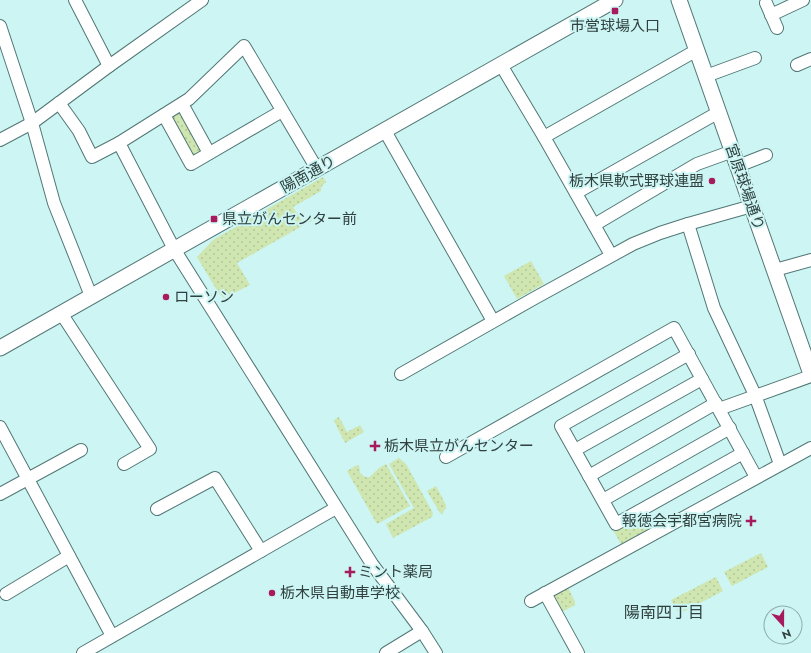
<svg xmlns="http://www.w3.org/2000/svg" width="811" height="653" font-family="Jost,'Noto Sans JP',sans-serif">
	<style>
		.park { fill: url(#park-dots) }
		.lines { fill: none; stroke-linecap: round; stroke-linejoin: round }
		.minor-casing { stroke: #517776; stroke-width: 14 }
		.tertiary-casing { stroke: #517776; stroke-width: 17 }
		.minor { stroke: #fff; stroke-width: 12 }
		.tertiary { stroke: #fff; stroke-width: 15 }
		.poi-dot { fill: #a71b5e; stroke: #ccf5f3; stroke-width: 1.5 }
		.labels { text-anchor: middle; dominant-baseline: central; stroke-width: 4; stroke-linejoin: round; paint-order: stroke }
		.poi-label { font-size: 15px; fill: #304140; stroke: #ccf5f3; text-anchor: start }
		.street-label { font-size: 15px; fill: #304140; stroke: #ccf5f3 }
		.neighbourhood-label { font-size: 16px; fill: #304140; stroke: #ccf5f3 }
	</style>
	<defs>
		<pattern id="park-dots" width="8" height="8" patternUnits="userSpaceOnUse"><rect width="8" height="8" fill="#cfe6b1"/><path d="M2 2h.1M6 6h.1" fill="none" stroke="#b2c699" stroke-width="1.8" stroke-linecap="round"/></pattern>
	</defs>
	<rect width="100%" height="100%" fill="#ccf5f3"/>
	<g class="park">
		<polygon points="179,110 204,150 192,157 171,115"/>
		<polygon points="323,177 326,182 321,187 321,191 293,207 303,223 319,214 320,216 237,263 250,285 224,298 218,292 197,257 213,240"/>
		<polygon points="531,261 544,284 517,299 504,276"/>
		<polygon points="339,417 347,432 360,425 364,432 345,443 335,423 334,420"/>
		<polygon points="399,458 406,464 433,513 432,517 393,538 386,524 414,508 389,464"/>
		<path d="M386,464L410,506L377,524L347,471L357,465H359L360,473C369,482 371,475 377,470C379,467 383,466 386,464Z"/>
		<polygon points="436,486 446,505 446,508 442,514 440,513 427,491"/>
		<polygon points="642,512 651,530 622,546 612,528"/>
		<polygon points="761,553 768,567 732,586 724,572"/>
		<polygon points="716,577 723,591 679,614 671,600"/>
		<polygon points="567,585 575,602 575,605 562,612 554,597 557,591"/>
	</g>
	<g class="lines">
		<g class="minor-casing">
			<g id="minor">
				<polyline points="75,0 109,66"/>
				<polyline points="766,3 777,28"/>
				<polyline points="771,15 803,0"/>
				<polyline points="0,26 32,123 54,203 91,296"/>
				<polyline points="501,65 544,137 611,255"/>
				<polyline points="797,65 811,59"/>
				<polyline points="706,76 755,58"/>
				<polyline points="59,103 79,131 92,157 119,143"/>
				<polyline points="182,104 209,153"/>
				<polyline points="164,115 191,164 282,111"/>
				<polyline points="385,131 493,321"/>
				<polyline points="544,137 697,50"/>
				<polyline points="0,140 32,123 109,66 202,0"/>
				<polyline points="738,166 766,155"/>
				<polyline points="317,169 244,46 189,99 119,143 174,249 372,564 422,631 436,653"/>
				<polyline points="576,193 719,112"/>
				<polyline points="688,224 714,308 755,395 780,464"/>
				<polyline points="594,225 697,164 733,151"/>
				<polyline points="775,270 811,260"/>
				<polyline points="61,313 150,449 124,464"/>
				<polyline points="689,354 561,426 616,524 743,453"/>
				<polyline points="401,374 533,299 633,244 660,233 688,224 752,206"/>
				<polyline points="719,409 811,376"/>
				<polyline points="0,427 112,636"/>
				<polyline points="575,450 702,379"/>
				<polyline points="446,457 674,328 756,477"/>
				<polyline points="589,476 716,403"/>
				<polyline points="0,494 81,450"/>
				<polyline points="603,500 730,428"/>
				<polyline points="157,509 215,478 261,551"/>
				<polyline points="545,593 578,653"/>
				<polyline points="6,594 69,556"/>
				<polyline points="531,601 811,448"/>
				<polyline points="83,653 336,508"/>
				<polyline points="386,653 422,631"/>
			</g>
		</g>
		<g class="tertiary-casing">
			<g id="tertiary">
				<polyline points="679,0 811,374"/>
				<polyline points="0,348 615,0"/>
			</g>
		</g>
		<use href="#minor" class="minor"/>
		<use href="#tertiary" class="tertiary"/>
	</g>
	<g class="poi-dot">
		<rect x="611" y="7" width="8" height="8" rx="2"/>
		<circle cx="712" cy="181" r="4"/>
		<rect x="210" y="215" width="8" height="8" rx="2"/>
		<circle cx="166" cy="297" r="4"/>
		<path d="M373 440h4v4h4v4h-4v4h-4v-4h-4v-4h4z"/>
		<path d="M749 515h4v4h4v4h-4v4h-4v-4h-4v-4h4z"/>
		<path d="M348 566h4v4h4v4h-4v4h-4v-4h-4v-4h4z"/>
		<circle cx="272" cy="593" r="4"/>
	</g>
	<g class="labels">
		<g class="poi-label">
			<text x="615" y="26" text-anchor="middle">市営球場入口</text>
			<text x="704" y="181" text-anchor="end">栃木県軟式野球連盟</text>
			<text x="222" y="219">県立がんセンター前</text>
			<text x="174" y="297">ローソン</text>
			<text x="384" y="446">栃木県立がんセンター</text>
			<text x="742" y="521" text-anchor="end">報徳会宇都宮病院</text>
			<text x="358" y="572">ミント薬局</text>
			<text x="280" y="593">栃木県自動車学校</text>
		</g>
		<g class="street-label">
			<text transform="translate(308 174) rotate(-29)">陽南通り</text>
			<text transform="translate(745 187) rotate(71)">宮原球場通り</text>
		</g>
		<g class="neighbourhood-label">
			<text x="664" y="612">陽南四丁目</text>
		</g>
	</g>
	<g transform="translate(783 625) rotate(159)"><circle r="19" fill="#ccf5f3" stroke="#8eadab"/>
	<path d="M0-3L7 15L0 10L-7 15Z" fill="#a71b5e"/>
	<text y="-6" font-size="11" font-weight="bold" text-anchor="middle" fill="#304140">N</text>
	</g>
</svg>
